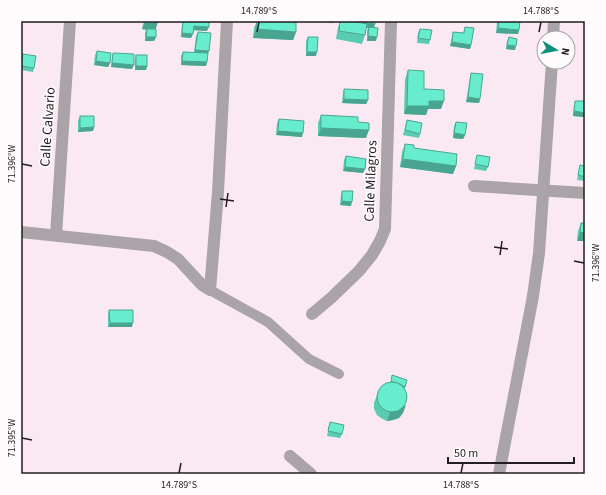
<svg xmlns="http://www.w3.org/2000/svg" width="606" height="495" font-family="'Source Sans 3',sans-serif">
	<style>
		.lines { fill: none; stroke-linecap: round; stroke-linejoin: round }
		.lane { stroke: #aaa3a7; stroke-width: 10 }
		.street { stroke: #aaa3a7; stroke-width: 12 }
		.wall { fill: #59cbb1 }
		.shaded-wall { fill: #49a590 }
		.building { fill: #68ecce; stroke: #49a590 }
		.ticks { fill: none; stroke: #231d21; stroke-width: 1.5 }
		.labels { text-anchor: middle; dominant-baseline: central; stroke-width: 3.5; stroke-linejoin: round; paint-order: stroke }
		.street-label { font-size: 14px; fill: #231d21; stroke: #fefbfd }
		.neatline { fill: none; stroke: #231d21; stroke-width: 1.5 }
		.ticks-label { font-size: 10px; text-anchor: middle; fill: #231d21 }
	</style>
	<rect width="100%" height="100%" fill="#fae9f3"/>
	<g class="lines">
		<polyline class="lane" points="210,290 268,322 309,359 339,374"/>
		<g class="street">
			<polyline points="553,38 554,21"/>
			<polyline points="474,186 585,193"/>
			<polyline points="21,232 154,246 167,252 178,259 202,285 210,290 218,192 227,21"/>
			<polyline points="56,235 70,21"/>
			<polyline points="312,314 331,298 359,271 372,255 380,241 385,229 391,21"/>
			<polyline points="290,456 311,474"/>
			<polyline points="499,474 533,296 539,253 552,62"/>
		</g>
	</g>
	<g class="wall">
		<polygon points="144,21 158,21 155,29 156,37 154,41 145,41 145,33 146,30 142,29"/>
		<polygon points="183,21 207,31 193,30 191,38 181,37 182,24"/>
		<polygon points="257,21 275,21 296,32 293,40 253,38 254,28"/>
		<polygon points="319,21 361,21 360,23 364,23 364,21 375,21 374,27 376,41 367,41 367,31 368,28 366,28 365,35 362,44 336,39 338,27 340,22 333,21 333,23"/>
		<polygon points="497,21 520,21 519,30 518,34 496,33"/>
		<polygon points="465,27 471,45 470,49 450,46 452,36 453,32 463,33"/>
		<polygon points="420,29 430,40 429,44 417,43 418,33"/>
		<polygon points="198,32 208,55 207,62 206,66 181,65 181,56 183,52 194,53 196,36"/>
		<polygon points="308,37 316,56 306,56 306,41"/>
		<polygon points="509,37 515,50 506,49 507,41"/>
		<polygon points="97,51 110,63 108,67 94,65 95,55"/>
		<polygon points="113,53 132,69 111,67 112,57"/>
		<polygon points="23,54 34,68 33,72 21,70 21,63"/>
		<polygon points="136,55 147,66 146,70 135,70 135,59"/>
		<polygon points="408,70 424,89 441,109 428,109 426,115 404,114 405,79"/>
		<polygon points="471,73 480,99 479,103 466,102 470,77"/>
		<polygon points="344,89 368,100 366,104 342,103 343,93"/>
		<polygon points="575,101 584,117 573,116 574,105"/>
		<polygon points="321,115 366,138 318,136 318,123"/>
		<polygon points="80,116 94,127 93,131 78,132 78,121"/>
		<polygon points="279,119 302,137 276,135 277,123"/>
		<polygon points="407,120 420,134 419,138 403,135"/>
		<polygon points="456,122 465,135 463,139 453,138 454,126"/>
		<polygon points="405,144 414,148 456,166 453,174 400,167 402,152"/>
		<polygon points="477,155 488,167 486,171 474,169"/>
		<polygon points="346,156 365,169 363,173 343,171 344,160"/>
		<polygon points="580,165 585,166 585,181 577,180"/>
		<polygon points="342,191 351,206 340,205 341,195"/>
		<polygon points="581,223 585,223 577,241 578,231"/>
		<polygon points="109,310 132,327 108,327 108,314"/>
		<polygon points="407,380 405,388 403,413 399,418 393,420 387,421 381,418 377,415 374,409 374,403 377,395"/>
		<polygon points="330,422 342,434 340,438 327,436"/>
	</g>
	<g class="shaded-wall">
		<polygon points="145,21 158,22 155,31 142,29"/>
		<polygon points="319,21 334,21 333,23"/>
		<polygon points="365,24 375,24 374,28 364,28"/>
		<polygon points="194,26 209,27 207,31 192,30"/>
		<polygon points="498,28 519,30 518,34 496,33"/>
		<polygon points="256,29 296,32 293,40 253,38"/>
		<polygon points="182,33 193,34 191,38 181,37"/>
		<polygon points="368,36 377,37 376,41 367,41"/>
		<polygon points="146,37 156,37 154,41 145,41"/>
		<polygon points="452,42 471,45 470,49 450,46"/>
		<polygon points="507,45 516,46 515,50 506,49"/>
		<polygon points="195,50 209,51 207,56 194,54"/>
		<polygon points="307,52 317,52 316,56 306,56"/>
		<polygon points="96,61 110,63 108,67 94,65"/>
		<polygon points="182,61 207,62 206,66 181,65"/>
		<polygon points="112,63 134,65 132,69 111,67"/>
		<polygon points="136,66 147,66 146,70 135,70"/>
		<polygon points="468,97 480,99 479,103 466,102"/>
		<polygon points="344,99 368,100 366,104 342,103"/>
		<polygon points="429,101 444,101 441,109 428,109 426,115 404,114 407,106"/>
		<polygon points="574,111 585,113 584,117 573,116"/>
		<polygon points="94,127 93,131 78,132 80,128"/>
		<polygon points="321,128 369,130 366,138 318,136"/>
		<polygon points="278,131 303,133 302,137 276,135"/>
		<polygon points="454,133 465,135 463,139 453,138"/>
		<polygon points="403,159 456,166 453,174 400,167"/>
		<polygon points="345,167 365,169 363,173 343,171"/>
		<polygon points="342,201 352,202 351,206 340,205"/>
		<polygon points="580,232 585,233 585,241 577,241"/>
		<polygon points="110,323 133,323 132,327 108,327"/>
		<polygon points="406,405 403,413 399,418 393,420 387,421 390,412"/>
	</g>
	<g class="building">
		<polygon points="146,21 158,21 158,22"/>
		<polygon points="183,21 195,21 209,22 209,27 194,26 193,34 182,33"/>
		<polygon points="257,21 275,21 296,22 296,32 256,29"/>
		<polygon points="340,21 352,21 367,24 365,35 339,31"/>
		<polygon points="365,21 375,21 375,24 365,23"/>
		<polygon points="499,21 520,21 519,30 498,28"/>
		<polygon points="369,27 378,28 377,37 368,36"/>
		<polygon points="465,27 474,28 471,45 452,42 453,32 464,33"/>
		<polygon points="147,29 156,29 156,37 146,37"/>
		<polygon points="420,29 432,30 430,40 418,38"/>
		<polygon points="198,32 211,33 209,51 195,50"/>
		<polygon points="308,37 318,37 317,52 307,52"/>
		<polygon points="509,37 517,39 516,46 507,45"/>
		<polygon points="97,51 111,53 110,63 96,61"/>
		<polygon points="183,52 208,53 207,62 182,61"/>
		<polygon points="113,53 134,54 134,65 112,63"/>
		<polygon points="23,54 36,56 34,68 21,66"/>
		<rect x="136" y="55" width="11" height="11"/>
		<polygon points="408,70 424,71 424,89 444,90 444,101 429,101 429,106 407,106"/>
		<polygon points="471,73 483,74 480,99 468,97"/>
		<polygon points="344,89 368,90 368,100 344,99"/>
		<polygon points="575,101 585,101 585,113 574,111"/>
		<polygon points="321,115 358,117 358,122 369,123 369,130 321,128"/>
		<polygon points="80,116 94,116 94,127 80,128"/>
		<polygon points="279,119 304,121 303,133 278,131"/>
		<polygon points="407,120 422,123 420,134 405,130"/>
		<polygon points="456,122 467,123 465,135 454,133"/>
		<polygon points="405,144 414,145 414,148 457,154 456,166 403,159"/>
		<polygon points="477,155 490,157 488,167 475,164"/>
		<polygon points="346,156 366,159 365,169 345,167"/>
		<polygon points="580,165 585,166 585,177 578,175"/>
		<polygon points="342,191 353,191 352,202 342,201"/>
		<polygon points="581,223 585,223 585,233 580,232"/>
		<polygon points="109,310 133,310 133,323 110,323"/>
		<polygon points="392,375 407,380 405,387 400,384 394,382 391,382"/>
		<circle cx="392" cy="397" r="15"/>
		<polygon points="330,422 344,425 342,434 328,431"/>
	</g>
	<path class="ticks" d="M257,32L259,22M539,32L541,22M22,164L32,166M220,199L234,201M226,207L228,193M494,247L508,249M500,255L502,241M574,261L584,263M22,438L32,440M179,473L181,463M461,473L463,463"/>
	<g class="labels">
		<g class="street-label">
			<text transform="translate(48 127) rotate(-86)">Calle Calvario</text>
			<text transform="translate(371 181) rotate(-88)">Calle Milagros</text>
		</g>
	</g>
	<rect width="606" height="495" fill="none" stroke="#fefbfd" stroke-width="44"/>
	<g transform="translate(556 50) rotate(100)"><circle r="19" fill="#fefbfd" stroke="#a6a2a5"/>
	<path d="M0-3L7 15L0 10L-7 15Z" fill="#0b917a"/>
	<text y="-6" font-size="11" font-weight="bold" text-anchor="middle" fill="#231d21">N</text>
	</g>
	<path d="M448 457v6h126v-6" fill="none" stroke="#231d21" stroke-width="2"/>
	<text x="454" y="457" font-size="12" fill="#231d21" stroke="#fefbfd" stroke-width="3" paint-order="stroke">50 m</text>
	<rect x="22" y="22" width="562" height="451" class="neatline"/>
	<g class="ticks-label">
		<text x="259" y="14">14.789°S</text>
		<text x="541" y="14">14.788°S</text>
		<text transform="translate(11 164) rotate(-90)" y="4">71.396°W</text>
		<text transform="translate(595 263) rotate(-90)" y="4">71.396°W</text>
		<text transform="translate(11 438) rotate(-90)" y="4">71.395°W</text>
		<text x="179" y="488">14.789°S</text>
		<text x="461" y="488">14.788°S</text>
	</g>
</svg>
